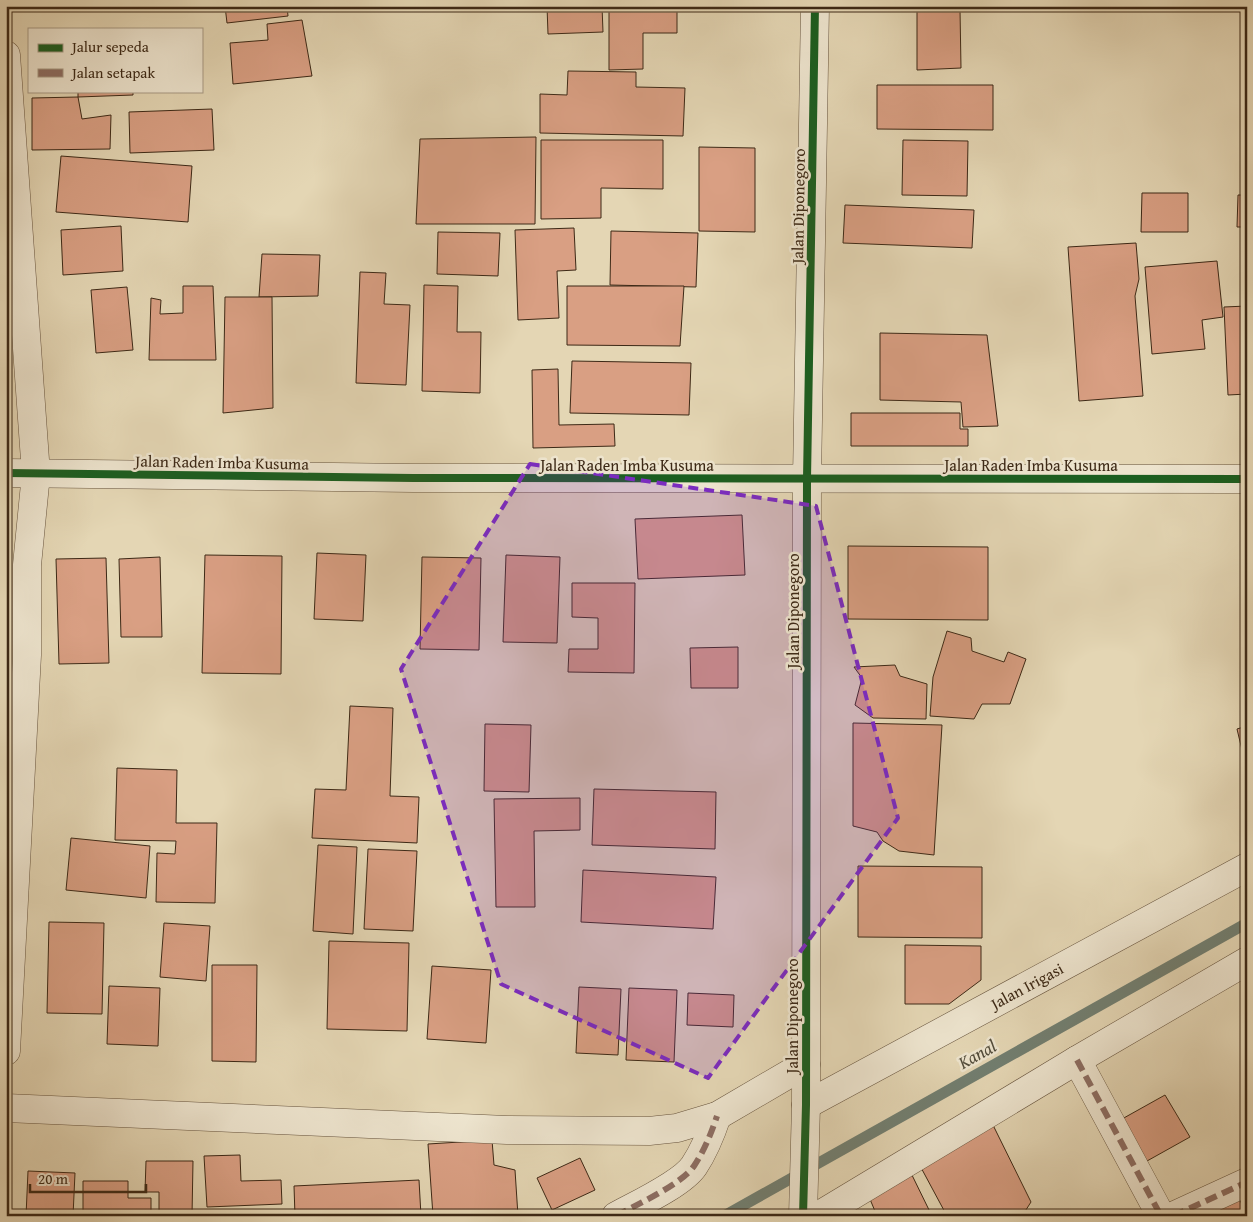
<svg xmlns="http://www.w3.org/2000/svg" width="1253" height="1222" font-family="'Gentium Book Plus',serif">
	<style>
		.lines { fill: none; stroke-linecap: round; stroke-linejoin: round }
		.stream { stroke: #727f71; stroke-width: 11 }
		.building { fill: #d99f83; stroke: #3d2916 }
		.minor-casing { stroke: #67543e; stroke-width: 29 }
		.minor { stroke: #ede4ce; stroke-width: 28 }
		.quiet { stroke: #8d6e63; stroke-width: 6; stroke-dasharray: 12 6; stroke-linecap: butt }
		.cycleway-casing { stroke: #ede4ce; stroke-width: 11 }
		.cycleway { stroke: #1b5e20; stroke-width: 8 }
		.marked { fill: #7b2cbf; fill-opacity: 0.2; stroke: #7b2cbf; stroke-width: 4; stroke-dasharray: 10 6; stroke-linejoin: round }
		.labels { text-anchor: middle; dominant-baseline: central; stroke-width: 5; stroke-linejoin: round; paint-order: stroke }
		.street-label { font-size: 16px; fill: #3d2916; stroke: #ede4ce }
		.water-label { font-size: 18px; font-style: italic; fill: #534d3c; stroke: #ede4ce }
	</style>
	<rect width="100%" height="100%" fill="#e4d6b4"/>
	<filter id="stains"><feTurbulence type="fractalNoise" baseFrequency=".004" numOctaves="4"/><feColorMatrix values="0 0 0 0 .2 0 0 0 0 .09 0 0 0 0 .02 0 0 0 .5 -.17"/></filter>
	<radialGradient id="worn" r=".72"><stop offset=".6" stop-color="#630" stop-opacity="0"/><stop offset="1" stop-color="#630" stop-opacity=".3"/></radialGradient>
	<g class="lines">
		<polyline class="stream" points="724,1216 1247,923"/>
	</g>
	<g class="building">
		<polygon points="225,6 287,6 288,16 227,23"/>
		<polygon points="547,6 602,6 603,32 548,34"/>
		<polygon points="609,6 677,6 677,33 643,33 643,69 609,70"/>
		<polygon points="960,10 961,68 917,70 917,11"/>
		<polygon points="302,20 312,76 233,84 230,43 268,40 267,24"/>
		<polygon points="568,71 636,72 636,87 685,88 683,136 540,133 540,94 567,95"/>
		<polygon points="877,85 993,85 993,130 877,129"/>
		<polygon points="78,91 133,91 133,95 78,97"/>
		<polygon points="78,97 82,119 111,115 110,149 32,150 32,98"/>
		<polygon points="212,109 214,150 130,153 129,112"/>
		<polygon points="536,137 535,224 416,224 420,139"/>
		<polygon points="541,140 663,140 663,189 601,188 601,218 541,219"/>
		<polygon points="903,140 968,141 967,196 902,195"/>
		<polygon points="699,147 755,148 755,232 699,231"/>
		<polygon points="61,156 192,166 188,222 56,212"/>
		<polygon points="1142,193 1188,193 1188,232 1141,232"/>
		<polygon points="1238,195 1247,195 1247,227 1237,227"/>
		<polygon points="845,205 974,210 972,248 843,243"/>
		<polygon points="121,226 123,271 63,275 61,230"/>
		<polygon points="574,228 576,270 557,271 559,318 518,320 515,230"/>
		<polygon points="611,231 698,233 696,287 610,285"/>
		<polygon points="438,232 500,233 498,276 437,274"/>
		<polygon points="1136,243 1139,279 1135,296 1143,396 1079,401 1068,247"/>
		<polygon points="262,254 320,255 318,296 259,297"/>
		<polygon points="1217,261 1223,317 1202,320 1205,349 1152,354 1145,267"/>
		<polygon points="360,272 386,273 384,304 410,305 406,385 356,383"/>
		<polygon points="424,285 458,286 457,332 481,332 480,393 422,391"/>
		<polygon points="183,286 213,286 216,360 149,360 151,298 161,300 160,314 183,313"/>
		<polygon points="567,286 684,286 680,346 567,345"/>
		<polygon points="127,287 133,350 96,353 91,290"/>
		<polygon points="225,297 272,297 273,408 223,413"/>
		<polygon points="1247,306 1247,394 1228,395 1224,307"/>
		<polygon points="880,333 987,335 998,426 963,427 961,402 880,400"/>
		<polygon points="572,361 691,363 689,415 570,413"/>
		<polygon points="558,369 559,425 614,424 615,446 533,448 532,370"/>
		<polygon points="851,413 960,413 960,429 968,429 968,446 851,446"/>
		<polygon points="742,515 745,575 638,579 635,519"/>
		<polygon points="848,546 988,547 988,620 848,619"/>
		<polygon points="317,553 366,555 363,621 314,619"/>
		<polygon points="205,555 282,556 281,674 202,673"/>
		<polygon points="506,555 560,557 557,643 503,642"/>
		<polygon points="160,557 162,637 121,637 119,559"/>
		<polygon points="422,557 481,558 479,650 420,649"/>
		<polygon points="106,558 109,663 59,664 56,559"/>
		<polygon points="572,583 635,583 634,673 568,672 569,649 598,649 598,618 572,617"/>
		<polygon points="947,631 971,638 972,651 1004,662 1008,652 1026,659 1010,704 982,704 974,719 930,716 933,677"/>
		<polygon points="738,647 738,688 691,688 690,648"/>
		<polygon points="895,665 900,676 927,684 926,719 873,718 855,705 862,678 854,667"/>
		<polygon points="350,706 393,708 390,796 419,797 417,843 312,838 315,789 346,790"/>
		<polygon points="853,723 942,725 934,855 899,851 883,841 877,832 853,826"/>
		<polygon points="485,724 531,725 529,792 484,791"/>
		<polygon points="1247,726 1247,771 1237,729"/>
		<polygon points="117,768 177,770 176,823 217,823 215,903 156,902 157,853 175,854 176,841 115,840"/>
		<polygon points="594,789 716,792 715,849 592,845"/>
		<polygon points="580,798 580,830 534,831 535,907 496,907 494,799"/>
		<polygon points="71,838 150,846 146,898 66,890"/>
		<polygon points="318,845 357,847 353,934 313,931"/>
		<polygon points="368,849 417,851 413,931 364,929"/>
		<polygon points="858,866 982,867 982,938 858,937"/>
		<polygon points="583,870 716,877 713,929 581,922"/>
		<polygon points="49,922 104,923 102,1014 47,1013"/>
		<polygon points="164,923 210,926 206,981 160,977"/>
		<polygon points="329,941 409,943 407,1031 327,1029"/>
		<polygon points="905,945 981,946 981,980 949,1004 905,1004"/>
		<polygon points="212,965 257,965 256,1062 212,1061"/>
		<polygon points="432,966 491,970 486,1043 427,1039"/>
		<polygon points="109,986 160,988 158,1046 107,1044"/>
		<polygon points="579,987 621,989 618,1055 576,1053"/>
		<polygon points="629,988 677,990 674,1062 626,1060"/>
		<polygon points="688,993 734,995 733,1027 687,1025"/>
		<polygon points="1165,1095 1190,1137 1147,1161 1122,1119"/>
		<polygon points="990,1119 1031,1202 1022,1216 947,1216 918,1162"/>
		<polygon points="492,1140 494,1165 515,1170 518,1216 495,1216 495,1212 479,1213 479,1216 433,1216 428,1144"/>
		<polygon points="240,1155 241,1181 281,1180 282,1204 207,1207 204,1156"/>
		<polygon points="580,1158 595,1190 552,1210 537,1178"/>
		<polygon points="146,1161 193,1161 192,1216 159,1216 159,1192 145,1192"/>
		<polygon points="909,1169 932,1216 877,1216 867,1192"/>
		<polygon points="28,1171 75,1173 73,1216 26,1216"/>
		<polygon points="419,1180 421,1216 295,1216 294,1186"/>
		<polygon points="83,1181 128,1181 128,1198 151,1198 151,1216 83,1216"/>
		<polygon points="1239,1198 1247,1216 1202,1216"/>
	</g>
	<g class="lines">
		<g class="minor-casing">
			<g id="minor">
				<polyline points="6,55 36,474 27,565 27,655 6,1051"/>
				<polyline points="6,473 413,478 1247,479"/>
				<polyline points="1077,1060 1161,1216"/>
				<path id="s1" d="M806,1105L1247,867"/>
				<polyline points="6,1108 507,1130 649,1131 677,1128 717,1116 806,1064"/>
				<path d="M616,1216C636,1205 682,1184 694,1166C704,1151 711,1134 717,1116"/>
				<polyline points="803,1216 806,1105 807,479 815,6"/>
				<polyline points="818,1216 1077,1060 1247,961"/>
				<polyline points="1173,1216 1247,1182"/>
			</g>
		</g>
		<use href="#minor" class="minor"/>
		<g class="quiet">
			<polyline points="1077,1060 1161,1216"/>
			<path d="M616,1216C636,1205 682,1184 694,1166C704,1151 711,1134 717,1116"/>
			<polyline points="1173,1216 1247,1182"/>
		</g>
		<g class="cycleway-casing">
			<g id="cycleway">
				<polyline points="6,473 413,478 1247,479"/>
				<polyline points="803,1216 806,1105 807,479 815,6"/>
			</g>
		</g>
		<use href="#cycleway" class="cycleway"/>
	</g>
	<path class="marked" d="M530,464L816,506L898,818L708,1078L501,984L401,669Z"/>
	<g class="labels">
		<g class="street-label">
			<text transform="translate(798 206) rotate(-89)">Jalan Diponegoro</text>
			<text transform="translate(222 462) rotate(1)">Jalan Raden Imba Kusuma</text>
			<text x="627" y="465">Jalan Raden Imba Kusuma</text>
			<text x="1031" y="465">Jalan Raden Imba Kusuma</text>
			<text transform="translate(793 611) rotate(-90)">Jalan Diponegoro</text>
			<text stroke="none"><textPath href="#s1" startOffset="251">Jalan Irigasi</textPath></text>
			<text transform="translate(792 1016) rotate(-90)">Jalan Diponegoro</text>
		</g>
		<g class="water-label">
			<text transform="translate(977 1054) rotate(-29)">Kanal</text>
		</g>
	</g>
	<rect width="1253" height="1222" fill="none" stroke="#e4d6b4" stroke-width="25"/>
	<rect x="8" y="8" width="1238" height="1207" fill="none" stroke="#3d2916" stroke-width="2.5"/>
	<rect x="12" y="12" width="1228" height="1197" fill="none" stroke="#3d2916"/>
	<rect x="28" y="28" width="175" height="65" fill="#ede4ce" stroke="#a79984"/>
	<rect x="38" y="44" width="25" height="8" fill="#1b5e20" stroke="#a79984"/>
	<text x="72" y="52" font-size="15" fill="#3d2916">Jalur sepeda</text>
	<rect x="38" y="69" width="25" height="8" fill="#8d6e63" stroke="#a79984"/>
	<text x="72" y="78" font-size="15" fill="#3d2916">Jalan setapak</text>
	<path d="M30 1184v8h116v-8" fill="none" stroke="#3d2916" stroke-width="2.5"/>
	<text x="38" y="1184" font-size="15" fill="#3d2916" stroke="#ede4ce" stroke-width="4" paint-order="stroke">20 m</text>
	<rect width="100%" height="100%" filter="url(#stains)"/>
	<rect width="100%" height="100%" fill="url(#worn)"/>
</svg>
